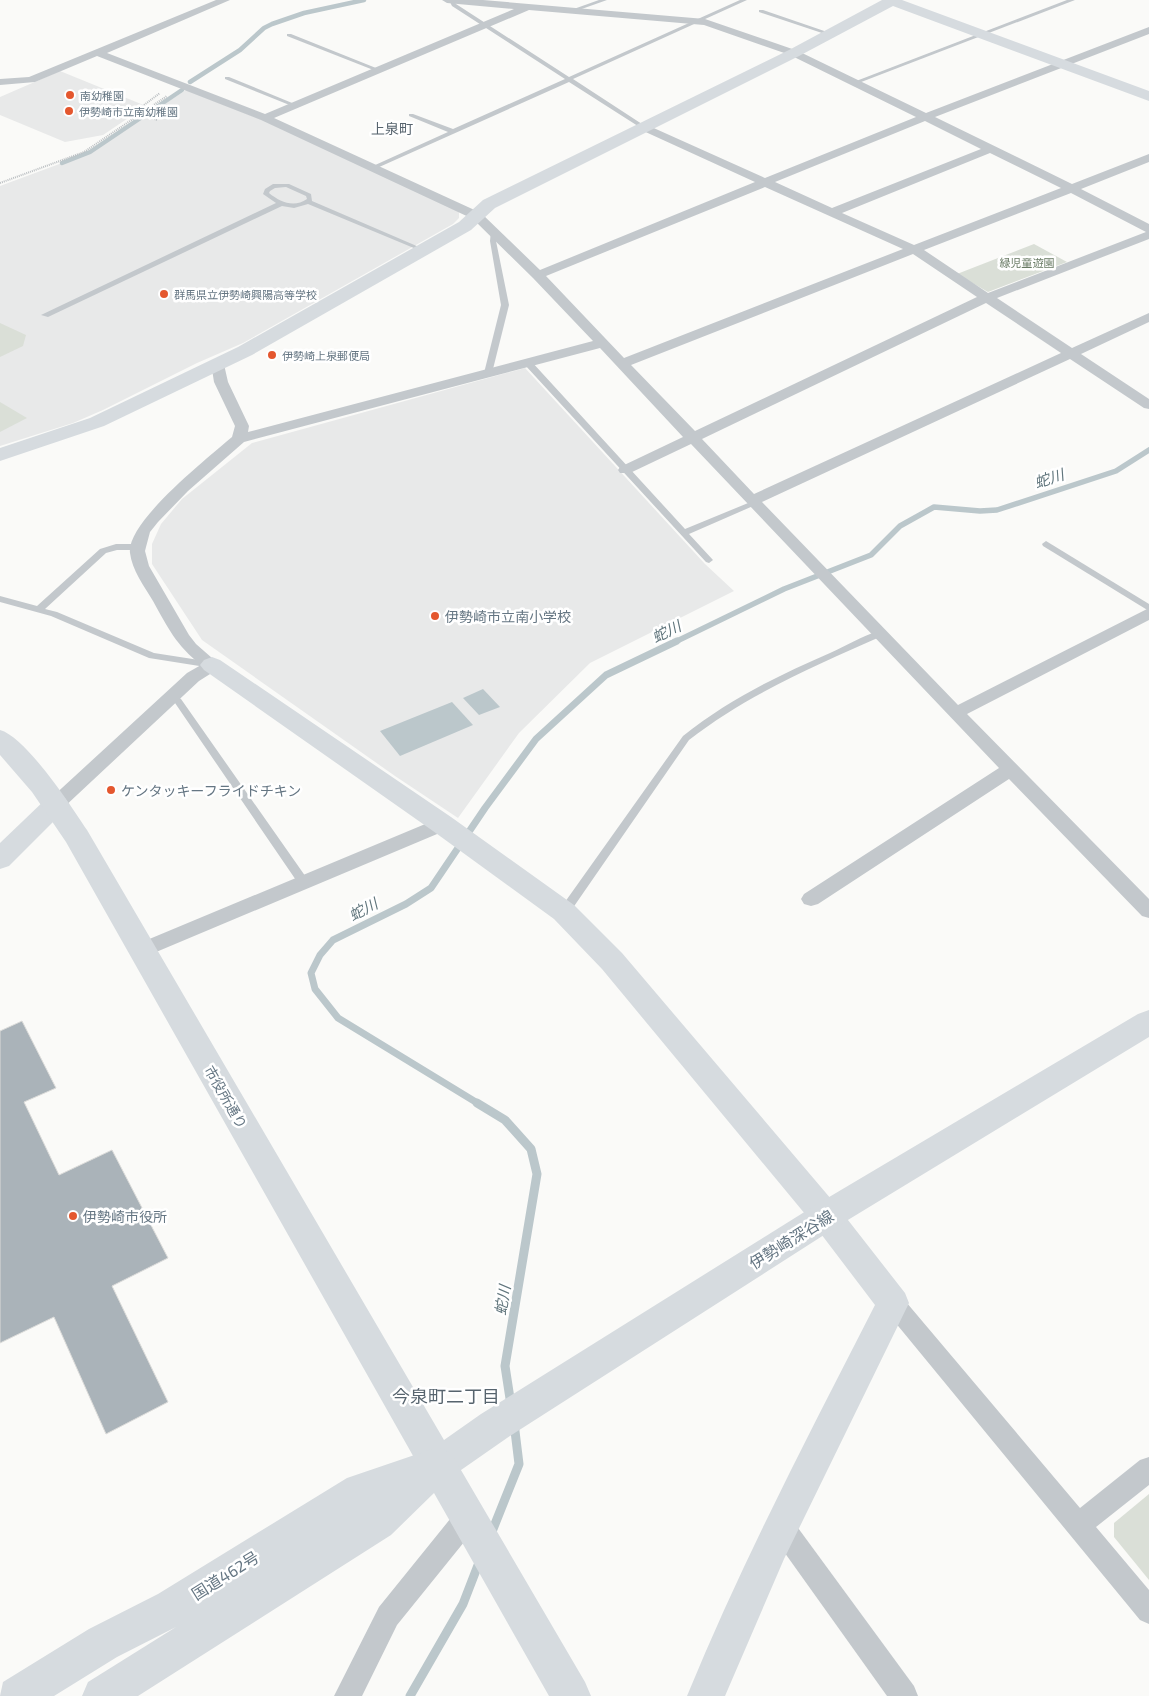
<svg xmlns="http://www.w3.org/2000/svg" width="1149" height="1696" font-family="'Exo 2','Noto Sans JP',sans-serif">
	<style>
		.built { fill: #e8e9e9 }
		.green { fill: #dadfd7 }
		.water { fill: #bbc7cb }
		.lines { fill: none; stroke-linecap: round; stroke-linejoin: round }
		.stream-far3 { stroke: #bbc7cb; stroke-width: 4.5 }
		.stream-far2 { stroke: #bbc7cb; stroke-width: 5.5 }
		.stream-far1 { stroke: #bbc7cb; stroke-width: 7 }
		.stream { stroke: #bbc7cb; stroke-width: 9 }
		.building { fill: #aab3b9; stroke: #dcdcda }
		.path { stroke: #bbbfc2; stroke-width: 2; stroke-dasharray: 1 1; stroke-linecap: butt }
		.lane { fill: #c3c8cc; fill-rule: evenodd }
		.street { fill: #c3c8cc; fill-rule: evenodd }
		.secondary { fill: #d6dbdf; fill-rule: evenodd }
		.primary { fill: #d6dbdf; fill-rule: evenodd }
		.highway { fill: #d6dbdf; fill-rule: evenodd }
		.poi-dot { fill: #e4572e; stroke: #fff; stroke-width: 2 }
		.labels { text-anchor: middle; dominant-baseline: central; stroke-width: 5; stroke-linejoin: round; paint-order: stroke }
		.far-poi-label { font-size: 11px; fill: #657683; stroke: #fff; text-anchor: start }
		.far-park-label { font-size: 11px; fill: #687a64; stroke: #fff }
		.far-quarter-label { font-size: 14px; fill: #57646e; stroke: #fff }
		.poi-label { font-size: 14px; fill: #657683; stroke: #fff; text-anchor: start }
		.street-label { font-size: 14px; fill: #657683; stroke: #fff }
		.water-label { font-size: 15px; font-style: italic; fill: #60757c; stroke: #fff }
		.near-street-label { font-size: 16px; fill: #657683; stroke: #fff }
		.near-neighbourhood-label { font-size: 18px; fill: #57646e; stroke: #fff }
	</style>
	<rect width="100%" height="100%" fill="#fafaf8"/>
	<g class="built">
		<polygon points="60,71 146,106 103,135 65,142 0,115 0,97"/>
		<polygon points="186,90 260,119 453,207 459,212 459,218 453,224 243,343 197,363 103,410 73,423 0,446 0,186 89,153"/>
		<polygon points="525,368 705,564 734,591 590,663 519,733 458,818 395,776 202,640 152,564 152,544 161,524 182,499 252,443"/>
	</g>
	<g class="green">
		<polygon points="1034,244 1067,262 988,292 957,274"/>
		<polygon points="0,323 26,335 23,346 0,357"/>
		<polygon points="0,402 27,418 0,432"/>
		<polygon points="1149,1494 1149,1580 1114,1537 1114,1523"/>
	</g>
	<g class="water">
		<polygon points="483,689 500,707 479,715 463,698"/>
		<polygon points="452,702 473,725 400,756 380,731"/>
	</g>
	<g class="lines">
		<g class="stream-far3">
			<polyline points="190,82 240,50 264,28 272,24 304,13 364,0"/>
			<polyline points="62,163 90,152 182,90"/>
		</g>
		<polyline class="stream-far2" points="675,642 784,589 871,555 900,526 934,507 980,511 997,510 1116,471 1149,450"/>
		<polyline class="stream-far1" points="479,1104 338,1018 315,989 311,973 320,955 333,940 406,904 431,888 485,808 536,739 606,675 677,641"/>
		<g class="stream">
			<polyline points="477,1103 505,1120 531,1149 537,1174 505,1366 511,1405"/>
			<polyline points="491,1534 519,1464 514,1423"/>
			<polyline points="410,1696 463,1604 480,1560"/>
		</g>
	</g>
	<polygon class="building" points="22,1021 56,1088 24,1102 59,1175 112,1150 168,1258 112,1286 168,1402 106,1434 54,1317 0,1343 0,1031"/>
	<g class="lines">
		<g class="path">
			<polyline points="144,105 160,93"/>
			<polyline points="141,114 157,120"/>
			<polyline points="0,183 84,152 167,96"/>
		</g>
		<g class="lane">
			<polygon points="449,0 453,0 456,4 569,77 740,0 747,0 573,79 645,126 645,128 641,128 569,82 377,168 373,168 373,166 448,132 409,116 409,114 413,114 453,129 565,79 452,6"/>
			<polygon points="599,0 607,0 576,11 571,10"/>
			<polygon points="1067,0 1075,0 856,84 851,83"/>
			<polygon points="759,10 763,10 833,34 828,35 759,12"/>
			<polygon points="287,34 291,34 381,70 376,71 287,36"/>
			<polygon points="225,77 229,77 297,105 292,106 225,79"/>
			<path d="M273,184H289L311,194L312,201L426,250L421,251L308,204L294,208L282,206L48,317L41,315L276,203L263,194L265,189ZM286,187L306,196L307,199C294,208 280,202 269,193L270,191L275,188Z"/>
			<polygon points="494,229 497,231 496,241 509,305 492,373 488,375 484,373 501,305 490,241 491,231"/>
			<polygon points="525,361 531,361 685,529 753,501 759,501 760,503 689,534 713,560 709,563 706,562 525,365"/>
			<polygon points="1046,541 1149,604 1149,611 1043,546 1042,544"/>
			<polygon points="116,544 138,544 142,547 138,550 117,550 106,553 45,609 57,612 154,653 212,662 217,665 215,667 212,668 149,658 51,616 0,602 0,596 37,606 100,549"/>
			<path d="M879,631L882,632L883,634L882,636C815,666 748,694 689,740L568,915H560L559,912L560,909L683,736C728,700 777,676 830,653C846,646 862,636 879,631Z"/>
			<polygon points="172,693 181,699 308,880 309,883 308,886 300,886 175,703 167,696"/>
		</g>
		<g class="street">
			<path d="M216,0H230L107,53L265,114L514,9L447,3L442,0H483L705,19L798,51L926,113L1149,27V34L935,117L1072,184L1149,154V162L1081,189L1149,224V239L997,298L1072,348L1149,313V322L1081,354L1149,399V409L1144,408L1070,359L762,502L958,705L1149,608V620L967,714L1149,899V918L1142,916L1009,779L818,904L811,906L804,904L801,899L804,894L999,768L691,444L630,473H620L618,470L620,467L683,437L600,348L244,442L188,491L158,522L150,532L146,547L145,551L149,566L189,635L196,644L220,665L218,669L199,681L62,809L56,810L50,809L47,804L50,799L187,673L201,665C176,645 168,628 153,601C144,586 132,570 130,553C126,522 209,457 232,437L235,426L214,382L211,363L213,360H223L228,382L249,426L248,432L593,341L533,278L473,219L261,120L97,56L35,82L0,85V79L29,77ZM529,10L704,25L790,55L916,117L765,178L647,125H639L637,127L639,129L755,182L540,270L481,213L274,118ZM925,121L981,149L832,208L775,182ZM990,153L1061,188L914,245L842,213ZM765,187L903,249L624,358L546,276ZM1071,193L1146,232L988,293L924,250ZM913,254L977,297L695,431L631,365ZM986,303L1061,353L754,494L702,439Z"/>
			<polygon points="442,817 449,819 451,824 449,829 149,955 142,958 135,955 132,950 135,945"/>
			<polygon points="893,1293 901,1296 1080,1508 1140,1460 1149,1457 1149,1485 1096,1527 1149,1590 1149,1624 1140,1620 885,1310 881,1303 885,1296"/>
			<polygon points="468,1504 477,1508 481,1517 477,1526 397,1625 362,1696 334,1696 379,1607 459,1508"/>
			<polygon points="781,1513 790,1517 914,1686 918,1696 887,1696 772,1535 768,1526 772,1517"/>
		</g>
		<g class="secondary">
			<polygon points="902,0 1149,91 1149,101 893,6 799,56 495,208 471,230 252,355 104,426 0,461 0,448 90,418 238,347 459,222 483,200 789,50 882,0"/>
			<path d="M212,657L220,660L451,817L574,905L622,953L837,1206L905,1293L909,1303L784,1559L725,1696H687C742,1562 809,1434 875,1305L815,1226L602,969L554,919L433,831L204,670L200,665L204,660Z"/>
			<polygon points="56,795 65,798 69,804 65,810 9,866 0,869 0,843 47,798"/>
		</g>
		<path class="primary" d="M0,730C26,737 71,806 87,830L444,1440L481,1414L814,1206L1138,1014L1149,1010V1037L838,1226L507,1438L451,1477L438,1483L425,1477L66,842L32,792L0,755Z"/>
		<polygon class="highway" points="438,1447 451,1453 585,1682 591,1696 549,1696 434,1493 391,1535 138,1696 82,1696 88,1682 176,1627 117,1657 54,1696 0,1696 3,1682 89,1629 158,1594 347,1478"/>
	</g>
	<g class="poi-dot">
		<circle cx="70" cy="95" r="5"/>
		<circle cx="69" cy="111" r="5"/>
		<circle cx="164" cy="294" r="5"/>
		<circle cx="272" cy="355" r="5"/>
		<circle cx="435" cy="616" r="5"/>
		<circle cx="111" cy="790" r="5"/>
		<circle cx="73" cy="1216" r="5"/>
	</g>
	<g class="labels">
		<g class="far-poi-label">
			<text x="80" y="95">南幼稚園</text>
			<text x="79" y="111">伊勢崎市立南幼稚園</text>
			<text x="174" y="294">群馬県立伊勢崎興陽高等学校</text>
			<text x="282" y="355">伊勢崎上泉郵便局</text>
		</g>
		<g class="far-park-label">
			<text x="1027" y="262">緑児童遊園</text>
		</g>
		<g class="far-quarter-label">
			<text x="392" y="128">上泉町</text>
		</g>
		<g class="poi-label">
			<text x="445" y="616">伊勢崎市立南小学校</text>
			<text x="121" y="790">ケンタッキーフライドチキン</text>
			<text x="83" y="1216">伊勢崎市役所</text>
		</g>
		<g class="street-label">
			<text transform="translate(226 1097) rotate(60)">市役所通り</text>
		</g>
		<g class="water-label">
			<text transform="translate(1049 478) rotate(-18)">蛇川</text>
			<text transform="translate(666 631) rotate(-26)">蛇川</text>
			<text transform="translate(363 909) rotate(-28)">蛇川</text>
			<text transform="translate(502 1300) rotate(-81)">蛇川</text>
		</g>
		<g class="near-street-label">
			<text transform="translate(791 1239) rotate(-32)">伊勢崎深谷線</text>
			<text transform="translate(225 1575) rotate(-32)">国道462号</text>
		</g>
		<g class="near-neighbourhood-label">
			<text x="446" y="1396">今泉町二丁目</text>
		</g>
	</g>
</svg>
